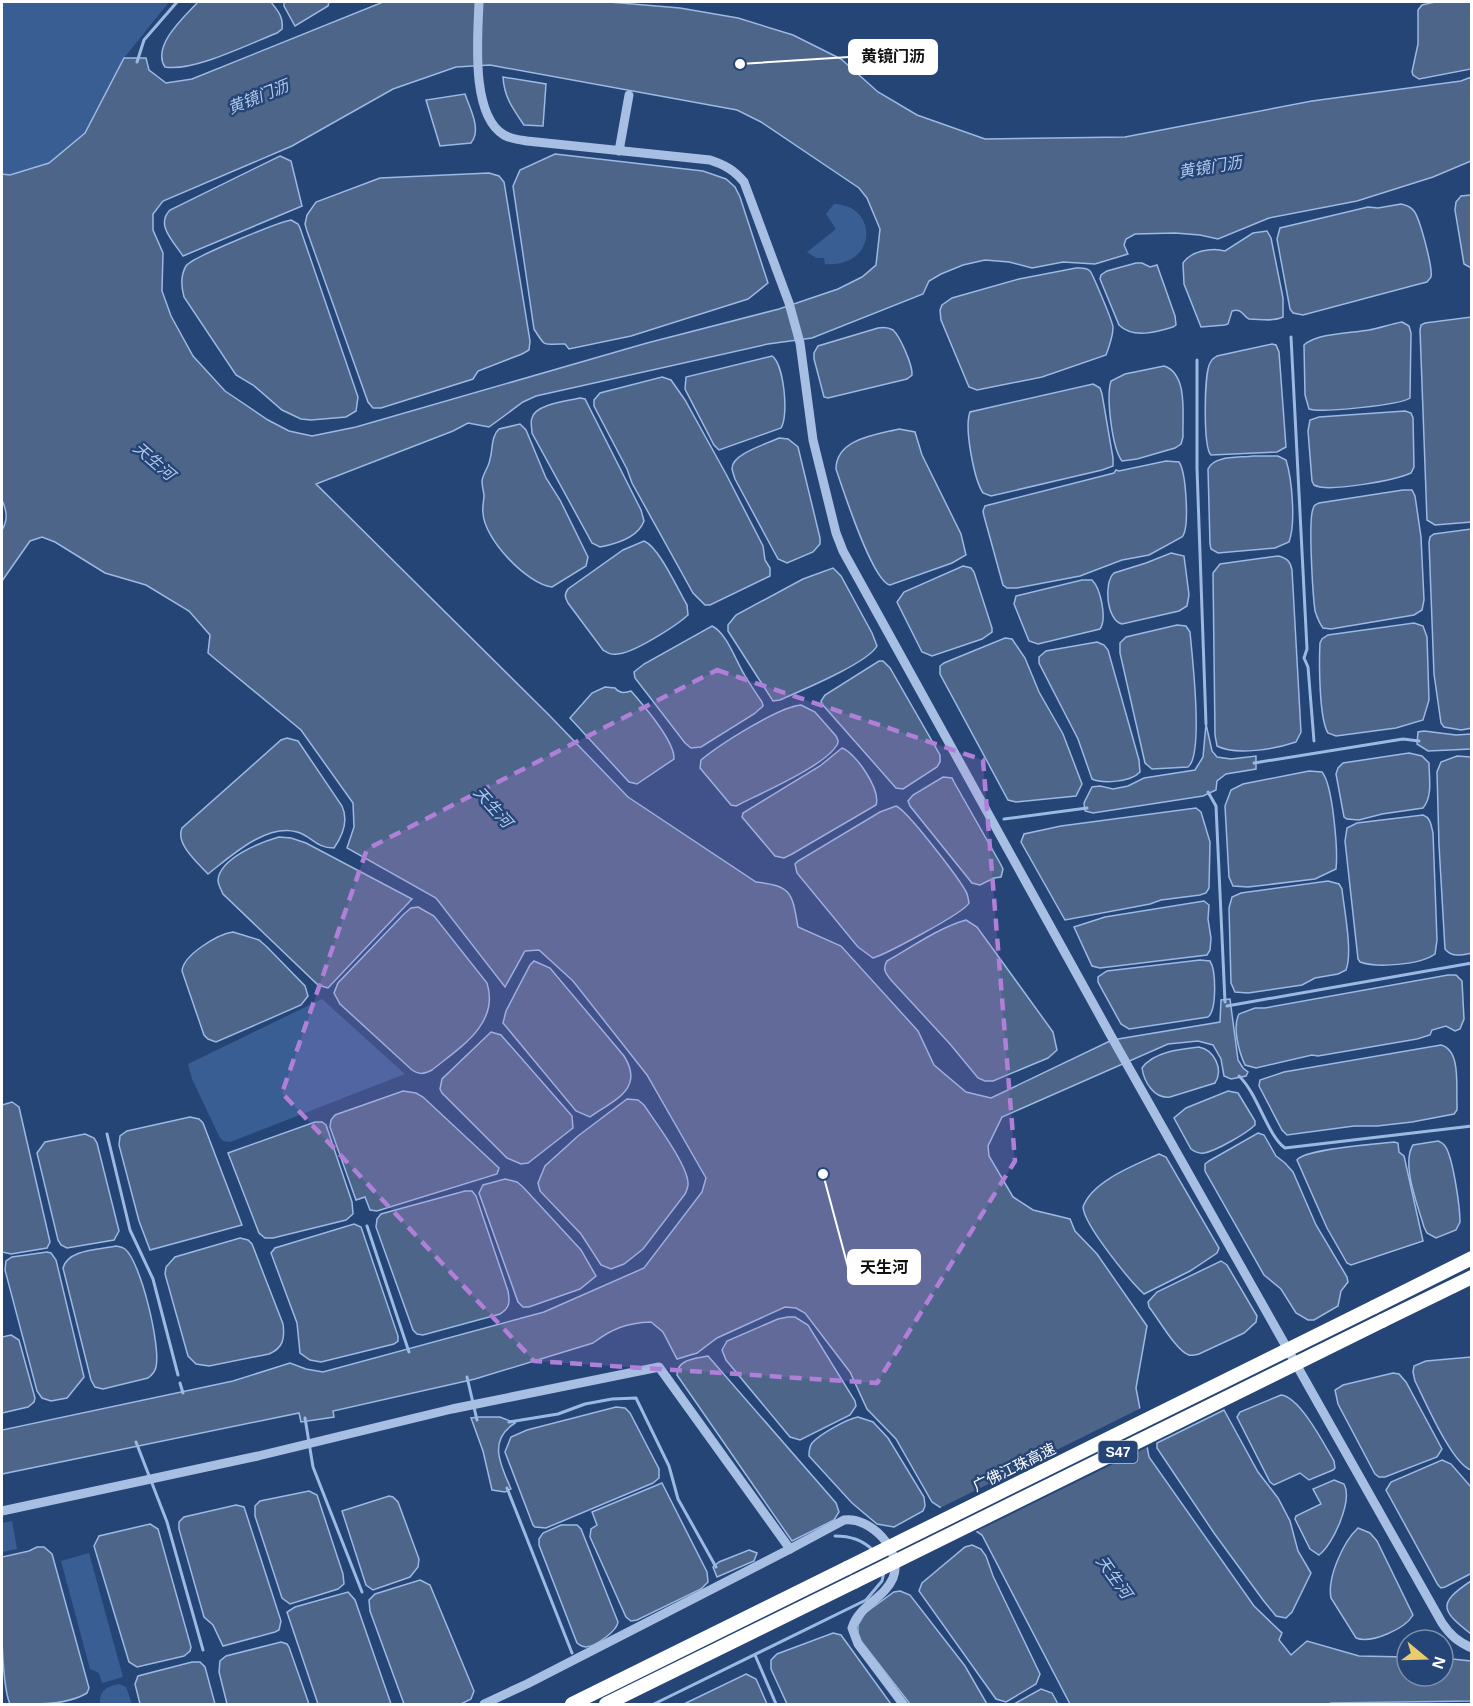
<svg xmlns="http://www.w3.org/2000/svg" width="1473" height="1706" font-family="Helvetica,'Noto Sans SC',sans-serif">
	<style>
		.green { fill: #395e94 }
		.water { fill: #4e658a; stroke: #9bb9e3; stroke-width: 1.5; fill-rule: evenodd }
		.pier { fill: #264577 }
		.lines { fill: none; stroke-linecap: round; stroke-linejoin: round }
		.stream { stroke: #9bb9e3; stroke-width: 3 }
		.minor { stroke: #a7bfe2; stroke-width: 9 }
		.highway { stroke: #fff; stroke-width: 14 }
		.highway-bridge { stroke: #fff; stroke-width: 14 }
		.marked { fill: #b080d9; fill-opacity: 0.2; stroke: #b080d9; stroke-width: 4.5; stroke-dasharray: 12 8; stroke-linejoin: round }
		.labels { text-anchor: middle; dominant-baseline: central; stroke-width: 5; stroke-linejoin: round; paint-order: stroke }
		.shield { fill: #264577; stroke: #bec7d6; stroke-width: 1.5 }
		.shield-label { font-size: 14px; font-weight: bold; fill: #fff }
		.street-label { font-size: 15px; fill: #fff; stroke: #264577 }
		.water-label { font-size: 16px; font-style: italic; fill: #b2c9eb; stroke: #264577 }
		.leader { fill: none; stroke: #fff; stroke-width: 2 }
		.callout-dot { fill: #fff; stroke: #264577; stroke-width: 2 }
		.callout { fill: #fff; stroke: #fff; stroke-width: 2 }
		.callout-label { font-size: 16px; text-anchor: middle; font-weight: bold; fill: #111 }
	</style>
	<rect width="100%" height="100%" fill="#264577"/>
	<g class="green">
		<polygon points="2,2 169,2 124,58 85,133 49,163 10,175 2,174"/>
		<path d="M834,204C879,205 878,268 825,264L824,258H816L807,252L836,229L826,214Z"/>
		<polygon points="322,999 405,1074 230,1142 223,1141 219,1136 192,1079 188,1064"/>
		<polygon points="12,1521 17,1549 2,1552 2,1523"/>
		<polygon points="89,1553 123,1677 102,1683 99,1673 90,1669 61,1561"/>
		<path d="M119,1684L126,1687L132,1704H100C99,1691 107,1686 119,1684Z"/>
	</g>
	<g class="water">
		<path d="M198,2H271C277,10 284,17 282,29L277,33C249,44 193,72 165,67C151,46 185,16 198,2Z"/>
		<polygon points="284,2 329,2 328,6 295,26 284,6"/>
		<path d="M383,2H609L680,8L738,18L793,35L841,59L878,92L917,115L985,139L1125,137L1312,101L1461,81L1471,77V161L1433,177L1357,201L1269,218L1218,239L1200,235L1175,233L1135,234L1126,239L1124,245L1128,254L1095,264L1063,262L1032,268L1009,262L985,260L963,265L941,274L929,281L923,294L812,338L768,344L536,396L523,402L489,427L468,423L453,431L316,484L549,715L628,797L756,882C792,886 792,893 798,927L841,946L918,1031L934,1065L966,1092L991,1098L1112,1040L1220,1022L1221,1000L1230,999L1238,1060L1243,1068L1248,1072L1246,1076L1231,1079L1224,1076L1221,1059L1213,1045L1198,1041L1168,1044L1002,1117L988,1146L989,1156L1013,1197L1033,1210L1070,1219L1075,1231L1097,1254L1147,1326L1136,1388L1149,1457L1254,1606L1282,1633L1279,1640L1291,1655L1307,1641L1359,1656L1407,1657V1676H1443V1658L1471,1661V1701L1331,1703L1328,1704H1070L982,1535L932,1502L896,1439L867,1409L850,1372L805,1313L796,1308L785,1307L717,1338L697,1353L677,1359L663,1332L651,1322C627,1323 613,1328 593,1343L475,1379L333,1411L334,1417L301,1422L299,1413L2,1474V1430L233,1381L290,1363L306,1369L323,1372L544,1312L644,1268L702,1192L706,1178L647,1075L573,981L539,950L525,951L505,987L436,898L347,848L354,827L353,803L301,730L208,653L210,635L189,611L146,585L105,573L55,542L42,537L30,541L2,581V530C8,520 7,511 2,500V174L10,175L49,163L85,133L124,58H146L149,70L166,83L192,79ZM490,65L737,110L761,122L859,188L867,198L880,229L876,265L862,277L838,289L779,309L647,343L356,427L312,436L289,431L268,420L225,391L193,356L171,316L162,291L163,253L153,230V214L163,201L292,146L393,89L456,67Z"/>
		<polygon points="1435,2 1471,2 1471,69 1419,79 1413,75 1412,72 1418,44 1418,10 1422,5"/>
		<path d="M503,77L546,84L543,126L524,125C513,109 504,97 503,77Z"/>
		<path d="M465,94C470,109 482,130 471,143L440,146L426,100Z"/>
		<path d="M555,154L703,171L726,179L735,187L740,197L768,283L748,299L631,336L569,349L565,344C543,343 547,350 534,329L513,186L520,170Z"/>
		<path d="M280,156L291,161L302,206L183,256C174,242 155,225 170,210Z"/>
		<polygon points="489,173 499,176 504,182 530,341 529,350 522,354 478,371 473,379 381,408 373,408 368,402 307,231 305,224 307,215 316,202 380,178"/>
		<polygon points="1471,195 1472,195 1471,268 1464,264 1455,210 1456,202 1461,196"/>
		<path d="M1401,204C1406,205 1411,207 1414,211C1420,219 1433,268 1431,277L1427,282L1419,284L1303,315L1293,313L1290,309L1277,239L1280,228L1368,207L1378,208Z"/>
		<path d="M291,220L298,224L300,228L358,397L356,411L346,417L311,420L301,419L282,410L253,385L236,375L184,297C181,286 180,276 186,266C192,257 277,223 291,220Z"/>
		<path d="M1267,231L1271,238L1283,298V317C1273,322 1260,319 1249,319C1242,315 1242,308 1232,311L1228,324L1225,325L1201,327L1184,284L1183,263C1191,251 1212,247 1225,251L1253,233Z"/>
		<path d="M1136,263H1142L1150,267L1157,265L1175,316L1176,325L1173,327C1157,332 1133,339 1119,325L1100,279L1101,275L1107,271Z"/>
		<path d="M1076,268C1081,268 1086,267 1090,271C1092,273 1114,324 1113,328C1113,336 1109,347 1106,355L1042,377L977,390L969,387L941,320L940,310L942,305L952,298L1019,279Z"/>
		<polygon points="1471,317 1471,522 1435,525 1427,520 1420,330 1421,325 1425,323"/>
		<path d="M1402,322L1409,326L1411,333L1410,398C1401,405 1320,413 1309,409L1305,395L1304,345C1317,333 1352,333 1369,330C1380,328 1391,324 1402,322Z"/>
		<path d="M878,328C884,327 888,327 893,330C900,336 913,366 912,375L907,379L828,398L824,397L814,359V353L818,346Z"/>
		<path d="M1272,344L1276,345L1279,352L1286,447L1277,452L1211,455C1203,447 1204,374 1210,363C1212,358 1213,359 1217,356Z"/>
		<path d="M772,356C784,364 789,416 781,428L719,450L714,445L685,389L686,377Z"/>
		<path d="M1164,366C1189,374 1182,417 1183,437L1181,444L1175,448L1137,459L1122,461C1112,448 1106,397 1111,381L1125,374Z"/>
		<polygon points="662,377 671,380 685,400 726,474 763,546 765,560 770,568 770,576 710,605 705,605 693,593 632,483 627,469 594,406 594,400 600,393"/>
		<path d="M1093,384L1100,388L1102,394L1113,458V466L1102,470L991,496L983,493C974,479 964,428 970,412Z"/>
		<path d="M580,398L585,399L641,510L644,521C638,538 616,544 600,547L592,543L532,433C532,428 530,422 532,418C535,404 568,401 580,398Z"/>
		<path d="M1405,411L1411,413L1413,418L1414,467L1411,473C1396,480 1327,493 1314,485L1312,481L1308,431L1310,420L1319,417Z"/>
		<path d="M520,424L526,430L546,478L560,500L588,557L586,566L552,587C527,584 484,539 483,513C482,507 484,501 484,495C483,490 482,485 482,481C483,473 489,467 490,459C493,449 491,436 499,429Z"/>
		<path d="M899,429L915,432L922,455L961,534L966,555L952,563L890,585C872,581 843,489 836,469C836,439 875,435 899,429Z"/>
		<path d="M779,438L788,439L798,447L820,538V544L813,552L787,563L778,559L735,479C734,476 733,473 732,469C731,454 767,444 779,438Z"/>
		<path d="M1253,456H1278L1286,460C1292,479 1296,523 1289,542L1275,548L1218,553L1211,549L1210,544L1208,469C1214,455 1239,458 1253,456Z"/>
		<path d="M1166,461L1179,462C1186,472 1190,528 1182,537L1149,555L1122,560L1080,576L1017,588H1007L1003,585L984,516L983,511L985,506L1114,473L1116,470L1119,471Z"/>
		<path d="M1403,490H1412L1415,496L1421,537L1424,600L1422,610L1414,615L1331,629L1323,628C1319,623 1317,617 1315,611C1313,596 1308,521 1313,509C1314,505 1315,505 1319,503Z"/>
		<polygon points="1471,529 1472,728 1461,730 1444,727 1441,723 1434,674 1429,542 1430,537 1434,534"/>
		<path d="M644,541C659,547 678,590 687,605L688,615C676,626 632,654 617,654C611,655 608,653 603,650L568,603C565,597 564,595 568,589L623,550Z"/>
		<path d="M1171,553L1184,556L1189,595L1187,606L1179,611L1122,624C1107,621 1103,583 1114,573L1146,563Z"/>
		<path d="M1278,556C1287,558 1290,561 1292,570L1301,732L1296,742C1275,749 1236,756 1217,746L1215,735L1213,573L1220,564Z"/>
		<polygon points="963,566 971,568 974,572 992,628 992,632 982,639 932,656 922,652 897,602 904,592"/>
		<path d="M833,568L841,576L872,633L877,646C868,663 800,691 780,700L773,701L728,631V625L736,615L803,579Z"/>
		<path d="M1082,580H1092C1101,589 1107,619 1100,629L1038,644L1029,641L1014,604L1016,596Z"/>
		<path d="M1414,623L1423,626L1427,637L1429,700L1423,720L1396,728L1336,736L1328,733C1319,719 1319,662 1320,643L1322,639L1328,635Z"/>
		<path d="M1177,625L1186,626L1190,632C1192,655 1204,755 1188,767L1152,769L1145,763L1120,653V643L1126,637Z"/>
		<path d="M712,626C726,632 736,661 744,674C749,683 756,693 762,702L763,706L754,714L701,747L691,748L685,743L635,678L634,672L644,664Z"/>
		<polygon points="1005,638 1012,639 1025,658 1039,692 1063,734 1082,784 1076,796 1016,802 1008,800 940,674 940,666 944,663"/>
		<path d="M1097,642L1104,645L1108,650L1139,760L1140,772C1131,782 1103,784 1092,779L1078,739L1039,663V657L1046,651Z"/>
		<polygon points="879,661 883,661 890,668 940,755 940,762 937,767 903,789 896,788 822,704 821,701 825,695"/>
		<path d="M605,687L615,688C620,694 624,693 631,691C643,705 675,741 674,759L637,784L629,782L570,718L592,693Z"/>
		<path d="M801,705L815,712L836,736C838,740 839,741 837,745C825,766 759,794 736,806L731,805L700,768L701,760C719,745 778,707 801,705Z"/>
		<polygon points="1206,724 1212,751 1217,757 1231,759 1256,756 1256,769 1226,774 1217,781 1216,790 1203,796 1093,813 1085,811 1084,803 1092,787 1100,786 1113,789 1128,786 1144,778 1195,770 1203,757"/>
		<polygon points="1424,731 1456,735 1471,734 1471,749 1428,751 1417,744 1418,732"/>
		<path d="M287,738L298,741L342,806C349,821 343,835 334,848C315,848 312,836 297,832C266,823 230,857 208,874C198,863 175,844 182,828L281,740Z"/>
		<path d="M842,748C856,753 881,790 876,805L792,854L784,858L775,856L742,817L743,813L820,766Z"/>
		<path d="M1409,753L1422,756L1429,763C1429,778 1433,796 1423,808L1382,814L1359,820L1347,819L1344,817L1336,774L1338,768L1343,763Z"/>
		<path d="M1457,756L1471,757L1472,953C1462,955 1452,958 1445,949L1439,845L1437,772L1441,762Z"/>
		<path d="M1309,771L1322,772C1333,785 1338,851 1336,869L1315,879L1248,887L1233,886L1229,877L1225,806L1231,790L1243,784Z"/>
		<polygon points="943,777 952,778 954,782 1000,863 1003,869 1001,877 994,878 980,885 972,883 910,806 908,801 913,795"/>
		<path d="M896,806C907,810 957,876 965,890C968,894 968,898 969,903C964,913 886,954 873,958L858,947L797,873L795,864L798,861L880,812Z"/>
		<polygon points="1196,808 1201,812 1210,842 1209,888 1206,893 1200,895 1161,900 1150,904 1065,920 1021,842 1024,834 1061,826"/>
		<path d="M1423,815C1431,818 1431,825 1433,833L1437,940L1435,954C1420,965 1377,968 1360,962L1358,959L1345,841L1347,828L1357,823Z"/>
		<path d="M279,837L291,838L306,843L412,899L328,988L318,985L223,894C221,889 218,885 218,880C220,858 261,842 279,837Z"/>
		<path d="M1328,881L1339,884L1342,889C1344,909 1353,952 1346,970L1338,974L1315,978L1302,985L1248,993L1235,992L1231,983L1229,908L1232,897L1241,893Z"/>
		<polygon points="1204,901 1209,905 1208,919 1211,938 1210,950 1207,955 1100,968 1092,966 1074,927 1105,917"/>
		<path d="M418,907L434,916L487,983C500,1024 459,1048 432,1070C424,1074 419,1075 412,1070L340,1004L334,993L338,983L404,914L411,908Z"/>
		<path d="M966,920L977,927L1053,1032L1057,1050L1048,1058L993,1081H985L978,1078L950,1044L891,980C886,974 882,969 887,961C912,947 938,928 966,920Z"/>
		<path d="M233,932L259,940L267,947L305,986L308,996L301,1005L216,1042L208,1039L204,1035L182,971C183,955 218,934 233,932Z"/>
		<path d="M1200,960L1210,961C1216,970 1217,1010 1208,1017L1129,1029L1121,1024L1098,982V977L1107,971Z"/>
		<path d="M534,961L550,968L624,1056C645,1089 614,1100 590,1117L576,1111L503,1023L506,1011L530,965Z"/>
		<path d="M1448,975H1456L1462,981L1464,1019L1460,1029L1455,1031L1446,1026L1432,1030L1430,1035L1417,1039L1318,1056L1312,1055L1256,1068L1245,1065C1239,1052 1232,1027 1239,1014L1255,1008H1265Z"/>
		<polygon points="491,1032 501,1035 572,1116 573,1128 528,1163 521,1164 507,1158 442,1093 440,1089 442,1079"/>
		<path d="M1441,1045C1461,1050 1456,1086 1457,1104V1110L1454,1114L1412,1122L1377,1126H1354L1287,1135L1282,1130L1259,1086L1260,1080L1284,1072Z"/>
		<path d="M1199,1047C1214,1050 1224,1069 1215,1083L1170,1097C1154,1099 1144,1082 1142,1068C1153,1052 1180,1049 1199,1047Z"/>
		<polygon points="403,1091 416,1093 423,1097 499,1168 497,1174 377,1211 370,1210 365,1197 356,1200 330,1127 331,1120 335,1115"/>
		<path d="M1228,1091L1238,1093L1255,1121V1125C1247,1133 1216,1151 1204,1153C1199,1154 1195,1152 1191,1149L1174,1118L1186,1108Z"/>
		<path d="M627,1099L638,1100L644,1105C654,1120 690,1168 688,1185C688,1186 686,1193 685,1194L643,1249L624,1264L611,1269L601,1265L581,1234L540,1191L538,1183L545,1166L578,1136Z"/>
		<polygon points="12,1102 19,1107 50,1242 47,1248 11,1254 2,1252 2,1105"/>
		<polygon points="190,1117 199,1119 203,1123 242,1225 150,1250 139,1221 119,1145 120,1136 127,1131"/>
		<polygon points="315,1122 322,1122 326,1125 352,1202 353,1214 346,1220 273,1238 265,1238 259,1233 228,1153"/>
		<polygon points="1258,1133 1264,1135 1276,1156 1285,1163 1293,1172 1316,1225 1347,1277 1348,1282 1341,1291 1338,1306 1314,1320 1308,1320 1296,1313 1281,1289 1264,1275 1205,1171 1205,1164 1209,1161"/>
		<polygon points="85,1134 94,1138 97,1143 119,1231 114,1240 67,1248 61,1245 58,1240 37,1153 45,1142"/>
		<path d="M1438,1141C1442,1143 1442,1142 1445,1146C1453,1157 1460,1207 1460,1222L1456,1230L1436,1238L1427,1233L1424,1227C1418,1206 1401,1164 1413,1145Z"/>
		<path d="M1394,1142L1398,1143L1399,1152L1404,1156L1423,1241L1351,1265L1347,1263L1327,1228L1297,1160C1304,1149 1377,1144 1394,1142Z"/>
		<path d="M1159,1154L1166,1157L1219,1248L1217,1253L1190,1271L1144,1294C1130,1281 1084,1225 1083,1207C1092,1181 1135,1165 1159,1154Z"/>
		<polygon points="505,1179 517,1182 523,1187 581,1250 596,1276 580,1289 529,1307 523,1307 518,1302 479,1193 483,1185"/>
		<path d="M465,1191H472L476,1196L508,1291C510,1302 510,1308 500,1314L423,1335L417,1334L413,1330L376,1227L377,1219L381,1214Z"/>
		<polygon points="354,1224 361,1227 398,1336 398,1341 394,1344 321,1362 310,1360 300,1353 297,1323 271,1253 275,1248"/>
		<path d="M240,1238L248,1240L252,1244L283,1324C285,1339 283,1348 269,1354L209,1366L196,1364L188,1356L165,1274L166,1267L175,1257Z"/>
		<path d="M116,1246C120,1247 122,1247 125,1249C141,1262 161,1347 156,1367C155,1372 152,1375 148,1378L103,1389L95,1387L91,1380L63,1268C68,1249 99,1250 116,1246Z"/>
		<polygon points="47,1252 51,1253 56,1260 84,1377 67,1398 51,1401 42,1398 37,1391 5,1270 6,1261 12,1257"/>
		<path d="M1221,1261L1227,1265L1257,1316L1256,1322L1244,1333L1199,1354C1195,1355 1193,1356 1189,1355C1177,1352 1158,1318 1149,1307L1148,1302L1157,1292Z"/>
		<polygon points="788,1317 795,1317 808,1325 855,1401 856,1406 850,1415 800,1440 790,1437 726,1360 722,1350 727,1341 778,1319"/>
		<polygon points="11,1335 19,1340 35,1398 34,1402 28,1407 2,1413 2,1337"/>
		<path d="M708,1356L836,1503L839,1512L834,1520L792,1541L677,1375C677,1359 695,1359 708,1356Z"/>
		<path d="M1471,1357L1472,1470H1471C1452,1464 1425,1401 1415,1381L1413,1372L1414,1366L1426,1361Z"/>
		<polygon points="1393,1373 1399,1374 1406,1382 1442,1449 1437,1457 1385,1477 1379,1477 1375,1474 1338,1404 1335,1390 1343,1385"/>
		<path d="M1281,1395C1300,1397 1324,1444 1334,1461L1335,1468L1333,1470L1309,1480L1300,1473L1274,1485L1270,1482L1237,1417L1240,1412Z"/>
		<polygon points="616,1407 625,1408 630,1413 659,1469 659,1478 653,1483 546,1528 535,1527 533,1525 505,1452 511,1437 527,1430"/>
		<polygon points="1224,1410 1258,1472 1278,1498 1290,1521 1298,1551 1311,1573 1292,1612 1286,1618 1276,1616 1263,1600 1214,1533 1157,1448 1157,1443"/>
		<path d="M479,1417H500L515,1423C487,1441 501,1465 511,1489L505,1492L492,1490L483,1451L471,1418Z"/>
		<path d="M858,1417L873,1422L888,1438L924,1497L925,1506L923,1511L894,1527L877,1524L852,1503L809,1456C809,1451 809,1447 812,1443C820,1434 847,1419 858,1417Z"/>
		<polygon points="1442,1460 1451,1464 1471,1487 1472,1573 1445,1587 1441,1588 1438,1585 1386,1490 1391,1482"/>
		<path d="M1334,1480L1344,1484C1353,1500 1333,1545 1319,1555L1310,1549L1295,1519L1296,1516L1321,1504L1313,1489Z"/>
		<polygon points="662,1483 707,1572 708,1582 701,1589 637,1620 631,1621 626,1617 590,1537 591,1529 597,1525 592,1512"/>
		<polygon points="309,1491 317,1495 343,1574 344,1584 338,1589 290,1604 282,1598 255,1516 255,1506 260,1501"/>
		<polygon points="389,1496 393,1497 398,1502 419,1559 418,1567 410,1577 373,1590 366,1585 342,1511"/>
		<polygon points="236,1505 244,1507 245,1510 281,1621 279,1630 275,1632 223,1646 213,1625 204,1617 179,1529 179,1522 184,1517"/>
		<polygon points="150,1524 158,1529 191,1647 190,1651 184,1656 137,1667 129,1662 94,1546 99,1536"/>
		<path d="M561,1525H577L581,1529L618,1622C617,1631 596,1646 586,1647C581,1647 580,1645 577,1643L539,1545V1539L543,1533Z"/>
		<path d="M1358,1528L1370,1533L1377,1541L1413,1615C1405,1629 1371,1644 1356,1638L1331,1598C1327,1578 1343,1542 1358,1528Z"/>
		<polygon points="972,1545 981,1549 986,1556 993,1576 1040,1674 1036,1684 1006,1702 996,1699 919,1591 922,1583 965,1547"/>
		<path d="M37,1547H44L52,1554L89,1688L87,1693C68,1705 32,1705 10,1704C0,1683 1,1587 2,1557L29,1551Z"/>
		<polygon points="749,1550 757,1553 754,1561 717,1577 713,1567 719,1562"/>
		<polygon points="420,1580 430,1585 474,1691 471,1699 461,1704 404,1704 370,1611 369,1600 375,1594"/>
		<path d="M1471,1581V1634C1442,1611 1436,1604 1471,1581Z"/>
		<polygon points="900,1591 910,1595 965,1666 987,1704 910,1704 861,1641 858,1633 858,1625 865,1613 894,1592"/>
		<polygon points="348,1592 355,1600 391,1704 318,1704 287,1612 295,1607"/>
		<polygon points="833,1633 841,1635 891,1704 787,1704 771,1669 771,1660 777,1654"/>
		<polygon points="281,1642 287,1644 289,1647 309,1704 227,1704 219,1672 220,1661 226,1656"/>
		<polygon points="192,1662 200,1662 205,1667 215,1704 140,1704 135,1684 138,1676"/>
		<polygon points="746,1674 756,1679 767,1704 684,1704"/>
		<polygon points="1041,1689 1052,1693 1058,1704 1014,1704"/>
	</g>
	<polygon class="pier" points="1143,1407 1150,1446 973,1533 938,1509"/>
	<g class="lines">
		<g class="stream">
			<polyline points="137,62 144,40 177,2"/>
			<polyline points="1291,337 1307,649 1304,658 1308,667 1314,741"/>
			<polyline points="1197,360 1197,468 1206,724"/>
			<polyline points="1254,763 1403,739 1419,741"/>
			<polyline points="1208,792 1216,806 1225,1002"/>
			<polyline points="1004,819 1087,808"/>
			<polyline points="1227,1006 1472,963"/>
			<path d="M1239,1076C1258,1094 1267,1135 1285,1148L1472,1126"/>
			<polyline points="107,1134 130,1230 153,1279 178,1375"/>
			<polyline points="367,1226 409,1352"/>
			<polyline points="467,1377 477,1420"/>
			<polyline points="180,1383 183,1393"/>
			<polyline points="305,1418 313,1467 362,1592"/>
			<polyline points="509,1422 558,1414 585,1404 612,1399 636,1398 669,1466 678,1499 716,1567"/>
			<polyline points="136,1442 167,1522 203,1650"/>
			<polyline points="507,1488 572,1653"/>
			<path d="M835,1536C851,1536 862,1540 873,1550"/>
			<polyline points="755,1655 776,1704"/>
			<polyline points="654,1704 866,1600 882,1581 884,1572"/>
		</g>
		<g class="minor">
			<path d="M479,2C478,35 470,115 504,135C511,139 520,140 527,141L710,160C725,165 734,170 744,182L789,303L800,343L813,440L836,533L843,551L1111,1036L1442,1623C1450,1635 1458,1642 1472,1648"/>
			<polyline points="619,151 629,95"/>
			<polyline points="2,1511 258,1456 452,1409 659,1367 790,1549"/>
			<path d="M484,1704L527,1684L790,1549L844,1520C870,1516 904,1551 893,1578C884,1599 859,1605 852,1628L858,1644L903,1704"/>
		</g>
		<g class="highway">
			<polyline points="1374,1307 1472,1258"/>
			<polyline points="1382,1321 1472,1277"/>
			<polyline points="572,1704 847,1568"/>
			<polyline points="606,1704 854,1582"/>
		</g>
		<g class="highway-bridge">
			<polyline points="847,1568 1374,1307"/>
			<polyline points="854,1582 1382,1321"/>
		</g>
	</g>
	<path class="marked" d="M717,670L983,760L1015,1161L877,1383L534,1361L282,1093L367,849Z"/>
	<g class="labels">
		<rect class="shield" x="1098.5" y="1441" width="39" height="22" rx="4.5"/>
		<g class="shield-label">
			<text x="1118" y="1452">S47</text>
		</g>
		<g class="street-label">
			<text transform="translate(1014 1467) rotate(-26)">广佛江珠高速</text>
		</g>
		<g class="water-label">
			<text transform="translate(258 97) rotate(-22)">黄镜门沥</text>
			<text transform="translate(1210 167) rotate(-9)">黄镜门沥</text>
			<text transform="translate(154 461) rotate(41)">天生河</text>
			<text transform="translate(493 807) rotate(48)">天生河</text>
			<text transform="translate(1114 1577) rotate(54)">天生河</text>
		</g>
	</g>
	<path class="leader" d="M740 64L849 57M823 1174L848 1267"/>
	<g class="callout-dot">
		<circle cx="740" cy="64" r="6"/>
		<circle cx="823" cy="1174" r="6"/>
	</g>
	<g class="callout">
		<rect x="849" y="40" width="88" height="34" rx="6"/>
		<rect x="848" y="1250" width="72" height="34" rx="6"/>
	</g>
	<g class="callout-label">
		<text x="893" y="62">黄镜门沥</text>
		<text x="884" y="1273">天生河</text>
	</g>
	<rect width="1473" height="1706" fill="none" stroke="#ffffff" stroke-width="6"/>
	<g transform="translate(1425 1658) rotate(109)"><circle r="28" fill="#264577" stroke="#7d8fad" stroke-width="1.5"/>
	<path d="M0-4.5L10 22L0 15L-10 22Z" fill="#ebcc6c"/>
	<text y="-9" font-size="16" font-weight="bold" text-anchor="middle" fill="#ffffff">N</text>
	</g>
</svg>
